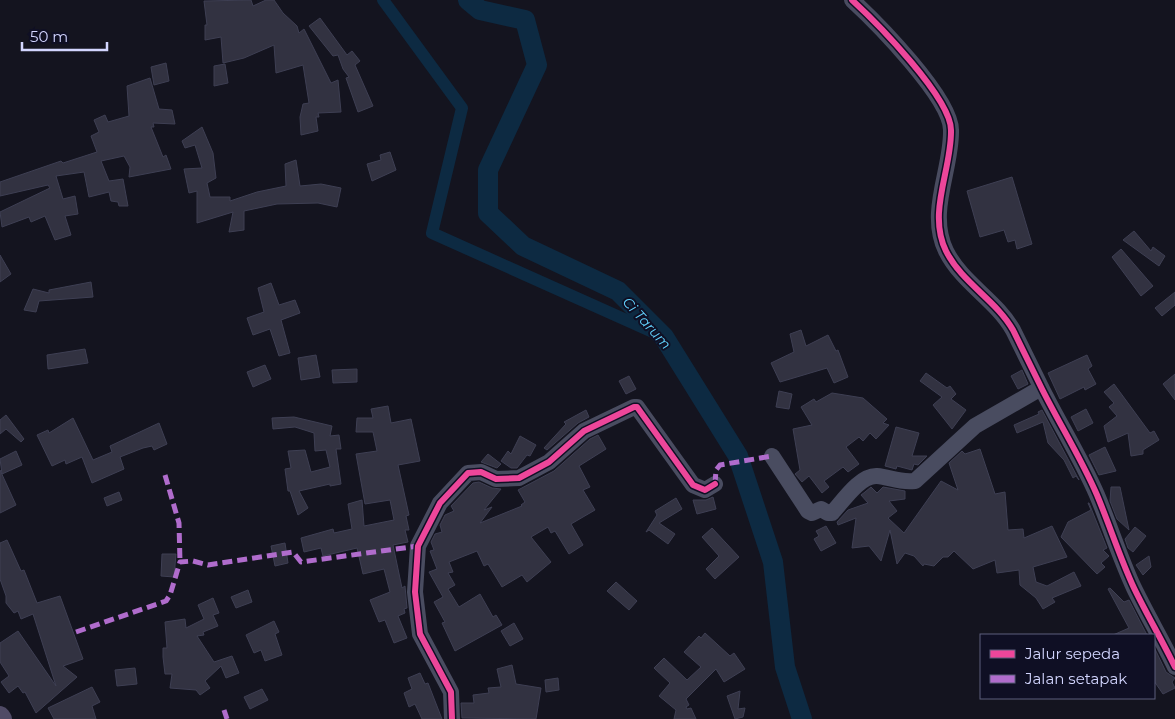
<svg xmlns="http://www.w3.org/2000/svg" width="1175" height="719" font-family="Montserrat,sans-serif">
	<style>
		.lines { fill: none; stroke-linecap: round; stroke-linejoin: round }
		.canal { stroke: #0d2a42; stroke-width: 12 }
		.river { stroke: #0d2a42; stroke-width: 20 }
		.building { fill: #323241; stroke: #3e3f53 }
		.minor { stroke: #494c60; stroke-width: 16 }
		.major { stroke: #504b66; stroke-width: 20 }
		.quiet { stroke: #b06ccc; stroke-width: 5; stroke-dasharray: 10 5; stroke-linecap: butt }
		.cycleway-casing { stroke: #0f0f24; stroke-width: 9 }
		.cycleway { stroke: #ed469a; stroke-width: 6 }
		.labels { text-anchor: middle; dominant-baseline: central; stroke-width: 4; stroke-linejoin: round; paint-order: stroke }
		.water-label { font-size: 14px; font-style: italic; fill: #62d2fd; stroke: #0f0f24 }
	</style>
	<rect width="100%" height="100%" fill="#14141f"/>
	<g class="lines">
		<polyline class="canal" points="383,0 462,108 432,233 664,337"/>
		<polyline class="river" points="468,0 480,10 525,20 537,65 488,170 488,213 523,246 618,291 664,337 738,456 773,562 785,667 802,719"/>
	</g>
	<g class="building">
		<polygon points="251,0 253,6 266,0 274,0 283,13 297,26 299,33 304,29 331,83 338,80 341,112 318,113 319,117 316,117 318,131 301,135 300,117 303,104 309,103 303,65 276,73 274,45 244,58 223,63 221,37 205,40 205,25 207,25 204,1"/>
		<polygon points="320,18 347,55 352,51 360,61 355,65 373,106 358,112 346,78 349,77 343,69 338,55 333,56 309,26"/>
		<polygon points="166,63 169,81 154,85 151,67"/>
		<polygon points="225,64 228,83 214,86 214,66"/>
		<polygon points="150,78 159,109 172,110 175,124 153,123 154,127 151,127 163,157 166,155 171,169 129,177 130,167 124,156 101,161 109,181 123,179 128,206 119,206 118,202 111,201 109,192 89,197 84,172 56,176 63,199 75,196 78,214 65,216 71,235 55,240 45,216 31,222 29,217 2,227 0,212 50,188 48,185 0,196 0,182 61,161 63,163 97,152 91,136 99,132 94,120 105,115 108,122 129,116 127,86"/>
		<polygon points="202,127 213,153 216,178 207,183 210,197 230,197 230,201 257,192 286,186 285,164 296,160 300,186 321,184 341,188 337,207 318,203 277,204 244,211 244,230 229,232 233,212 197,223 197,191 189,193 184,169 202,168 195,145 185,148 182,141"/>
		<polygon points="390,152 396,170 372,181 367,164 381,160 380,155"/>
		<polygon points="1012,177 1032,244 1017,249 1015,240 1008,242 1004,230 980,237 967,191"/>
		<polygon points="1134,231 1151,251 1153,247 1165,256 1159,266 1123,240"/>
		<polygon points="1121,249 1153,286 1141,296 1112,257"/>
		<polygon points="0,255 11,274 0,282"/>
		<polygon points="91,282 93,297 39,301 36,312 24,310 33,289 49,293 49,290"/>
		<polygon points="271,283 279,305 295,300 300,313 281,320 290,353 279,356 270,329 253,335 247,318 264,312 258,288"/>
		<polygon points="1175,292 1175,305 1162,316 1155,308"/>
		<polygon points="801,330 806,346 828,335 836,351 838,350 848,377 834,383 827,368 780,382 771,363 794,352 790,334"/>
		<polygon points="85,349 88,363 48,369 47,355"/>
		<polygon points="316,355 320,377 301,380 298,358"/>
		<polygon points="1087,355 1092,366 1088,369 1096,384 1085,390 1084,387 1060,399 1048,373"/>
		<polygon points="265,365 271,379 253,387 247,372"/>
		<polygon points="357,369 357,382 333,383 332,370"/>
		<polygon points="1022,370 1028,384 1018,389 1011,376"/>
		<polygon points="926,373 947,388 950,386 956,394 951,399 966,410 952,429 933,405 942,397 920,381"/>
		<polygon points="1175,374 1175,400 1163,384"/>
		<polygon points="629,376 636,389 626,394 619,381"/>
		<polygon points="1114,384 1150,433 1154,431 1159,440 1143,450 1143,454 1131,456 1128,433 1108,442 1104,426 1117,416 1109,407 1114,403 1104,392"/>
		<polygon points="779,391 792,394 789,409 776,407"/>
		<polygon points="832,393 863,398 887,419 883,423 889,425 876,439 870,433 863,441 859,437 846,447 859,464 848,472 843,467 824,481 829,487 822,493 809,476 802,482 795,474 800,470 793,429 812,425 801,407 814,399 816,402"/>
		<polygon points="388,406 391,423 411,419 420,461 398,465 409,515 406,516 409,530 405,530 408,542 393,545 402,588 405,586 407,608 404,609 405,613 398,616 407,638 394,643 385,620 379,622 370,600 390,592 384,569 363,574 357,548 323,556 321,548 304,552 301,538 333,529 334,533 352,529 348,504 362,500 364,526 394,520 390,500 365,504 356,454 377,451 373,432 356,432 357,418 373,418 371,409"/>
		<polygon points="1086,409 1093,423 1078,431 1071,417"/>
		<polygon points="586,410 589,417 578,423 547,450 544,448 566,424 564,422"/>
		<polygon points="1042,410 1068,459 1079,480 1076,476 1073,478 1064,460 1048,443 1043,422 1017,433 1014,425 1039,414 1038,412"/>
		<polygon points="6,415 24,439 21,442 6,429 0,434 0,420"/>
		<polygon points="294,417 332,426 330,436 339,435 341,449 336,449 341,484 330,486 330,484 299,491 308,508 298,515 290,491 288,491 285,469 291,468 288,451 305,450 311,472 330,467 326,450 315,451 314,433 295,427 273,429 272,418"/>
		<polygon points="73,418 93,460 112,452 110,446 159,423 167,444 154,450 152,446 143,448 120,457 124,469 92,483 82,457 66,464 65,460 52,466 37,435 48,430 49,433"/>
		<polygon points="896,427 919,433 912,456 927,456 918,465 914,464 912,470 897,466 896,469 885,466"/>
		<polygon points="598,435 606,449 579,466 590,487 583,490 595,510 571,524 583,545 569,554 555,531 551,533 548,527 531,537 551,562 527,582 522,575 502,587 488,564 484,566 477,551 449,562 453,572 448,573 455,585 448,589 459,607 480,594 493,617 496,615 502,625 455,651 442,623 445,622 434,602 443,597 429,572 437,569 430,551 434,550 431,542 435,534 442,532 440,525 445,515 454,511 451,506 473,483 479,482 492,488 501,489 484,510 492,507 480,523 522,506 521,505 525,502 518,490 554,471 590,439"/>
		<polygon points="520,436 536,445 530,456 527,455 517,468 511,468 501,461 508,451 511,454"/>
		<polygon points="1105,447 1116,471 1099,475 1089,455"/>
		<polygon points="980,449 995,494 1005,492 1008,530 1023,529 1024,538 1052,526 1067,557 1033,567 1036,582 1047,586 1074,572 1081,586 1052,598 1055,602 1043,609 1036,598 1020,585 1019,570 997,573 995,560 973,569 954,551 948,557 943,557 934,566 924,564 923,566 914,556 905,553 897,564 890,530 881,561 869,546 852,548 856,518 838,525 837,522 848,510 868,503 861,495 865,492 871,487 877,493 883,487 905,491 905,499 889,501 897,511 888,518 904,533 941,481 958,490 949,463 962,451 965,454"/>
		<polygon points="16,451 22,465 2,474 0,459"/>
		<polygon points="488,454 501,464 497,468 481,462"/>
		<polygon points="0,470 16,505 0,513"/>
		<polygon points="1111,487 1120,487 1129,530 1117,519 1110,501"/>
		<polygon points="119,492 122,500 107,506 104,498"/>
		<polygon points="713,497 716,509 697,514 693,500 706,500"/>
		<polygon points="676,498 682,509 659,523 675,534 668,544 649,530 646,532 657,515 655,511"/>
		<polygon points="1088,503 1089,503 1107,548 1103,550 1109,556 1101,563 1105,567 1097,574 1061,537 1068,522 1091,510"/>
		<polygon points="826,526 836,543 821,551 814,539 819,536 816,531"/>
		<polygon points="1135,527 1146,536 1133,552 1128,548 1125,539"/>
		<polygon points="712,528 739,557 715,579 706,569 719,556 702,537"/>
		<polygon points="7,540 21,571 24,570 37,603 60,596 83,659 63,666 77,677 36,713 25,692 23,693 18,686 9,693 1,682 9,676 0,662 0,643 18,631 56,686 33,614 21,619 18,611 14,613 6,603 6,596 0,579 0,543"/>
		<polygon points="285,543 288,563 275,566 271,546"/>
		<polygon points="162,554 176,554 174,577 161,576"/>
		<polygon points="1149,556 1151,567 1143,575 1136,565"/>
		<polygon points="616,582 637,601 629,610 607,591"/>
		<polygon points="1110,588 1124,602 1129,600 1147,635 1113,635 1129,628 1108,589"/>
		<polygon points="248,590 252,602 236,608 231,597"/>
		<polygon points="213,598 219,613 213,615 218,626 203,632 204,635 197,636 214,662 232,656 239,673 226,678 221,666 205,681 210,688 200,695 196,690 170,688 172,674 165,674 163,657 163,648 167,648 165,622 185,619 186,628 204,619 198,605"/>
		<polygon points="274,621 279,632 275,634 282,655 265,661 261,650 254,653 246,635"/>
		<polygon points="514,623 523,639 510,646 501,631"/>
		<polygon points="705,633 730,656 734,653 745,669 724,682 716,669 686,699 689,705 686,707 687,709 691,708 696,719 674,719 676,710 659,696 670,683 654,668 664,658 687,680 701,667 684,652 699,636 701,638"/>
		<polygon points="1154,647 1166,672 1175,678 1172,682 1175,688 1163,694 1154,681"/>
		<polygon points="512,665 516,684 541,688 536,719 462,718 461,703 474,703 473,695 489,693 488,688 501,687 497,669"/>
		<polygon points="135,668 137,684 117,686 115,670"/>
		<polygon points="420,673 425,684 428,683 442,719 422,719 415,704 409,707 404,693 412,689 408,678"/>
		<polygon points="558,678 559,690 546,692 545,680"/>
		<polygon points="92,687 100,702 92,706 96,719 54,719 48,708"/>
		<polygon points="262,689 268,700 250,709 244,697"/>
		<polygon points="740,691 738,709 745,708 743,717 735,719 727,696"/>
	</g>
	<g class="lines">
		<g class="minor">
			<path d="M852,0C876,22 951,98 951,130C952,169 927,212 946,251C962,283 996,300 1013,330C1023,350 1032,369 1042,389C1060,425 1081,458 1097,495C1110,526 1120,558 1134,588C1147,615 1162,640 1175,667"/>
			<path d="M772,456L808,511L812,513L821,509L828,513H832C843,501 860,475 877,476C890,477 899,483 915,481L975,426L1041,388"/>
			<polyline points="452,719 451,692 420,634 415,592 418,546 440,503 468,473 481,472 496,479 519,478 549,462 584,431 634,407 637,407 693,485 705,490 715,484"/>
		</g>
		<polyline class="major" points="0,716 2,719"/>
		<g class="quiet">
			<polyline points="165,475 179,523 180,562"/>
			<polyline points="715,484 716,470 720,465 772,456"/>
			<polyline points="76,632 166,601 170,595 180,562 193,561 208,565 293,552 301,562 418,546"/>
			<polyline points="224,710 227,719"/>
		</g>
		<g class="cycleway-casing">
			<g id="cycleway">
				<path d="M852,0C876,22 951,98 951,130C952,169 927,212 946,251C962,283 996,300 1013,330C1023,350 1032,369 1042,389C1060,425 1081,458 1097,495C1110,526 1120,558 1134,588C1147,615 1162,640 1175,667"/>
				<polyline points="452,719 451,692 420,634 415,592 418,546 440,503 468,473 481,472 496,479 519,478 549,462 584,431 634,407 637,407 693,485 705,490 715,484"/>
			</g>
		</g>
		<use href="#cycleway" class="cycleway"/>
	</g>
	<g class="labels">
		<g class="water-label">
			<text transform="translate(647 323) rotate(48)">Ci Tarum</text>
		</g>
	</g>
	<rect x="980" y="634" width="175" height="65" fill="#0f0f24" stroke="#5d5f7c"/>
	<rect x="990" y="650" width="25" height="8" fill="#ed469a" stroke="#5d5f7c"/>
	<text x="1025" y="659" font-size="15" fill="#d3d6ff">Jalur sepeda</text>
	<rect x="990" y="675" width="25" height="8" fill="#b06ccc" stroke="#5d5f7c"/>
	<text x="1025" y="684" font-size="15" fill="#d3d6ff">Jalan setapak</text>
	<path d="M22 42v8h85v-8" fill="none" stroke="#d3d6ff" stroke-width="2.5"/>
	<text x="30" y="42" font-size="15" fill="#d3d6ff" stroke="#0f0f24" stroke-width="4" paint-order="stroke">50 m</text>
</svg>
